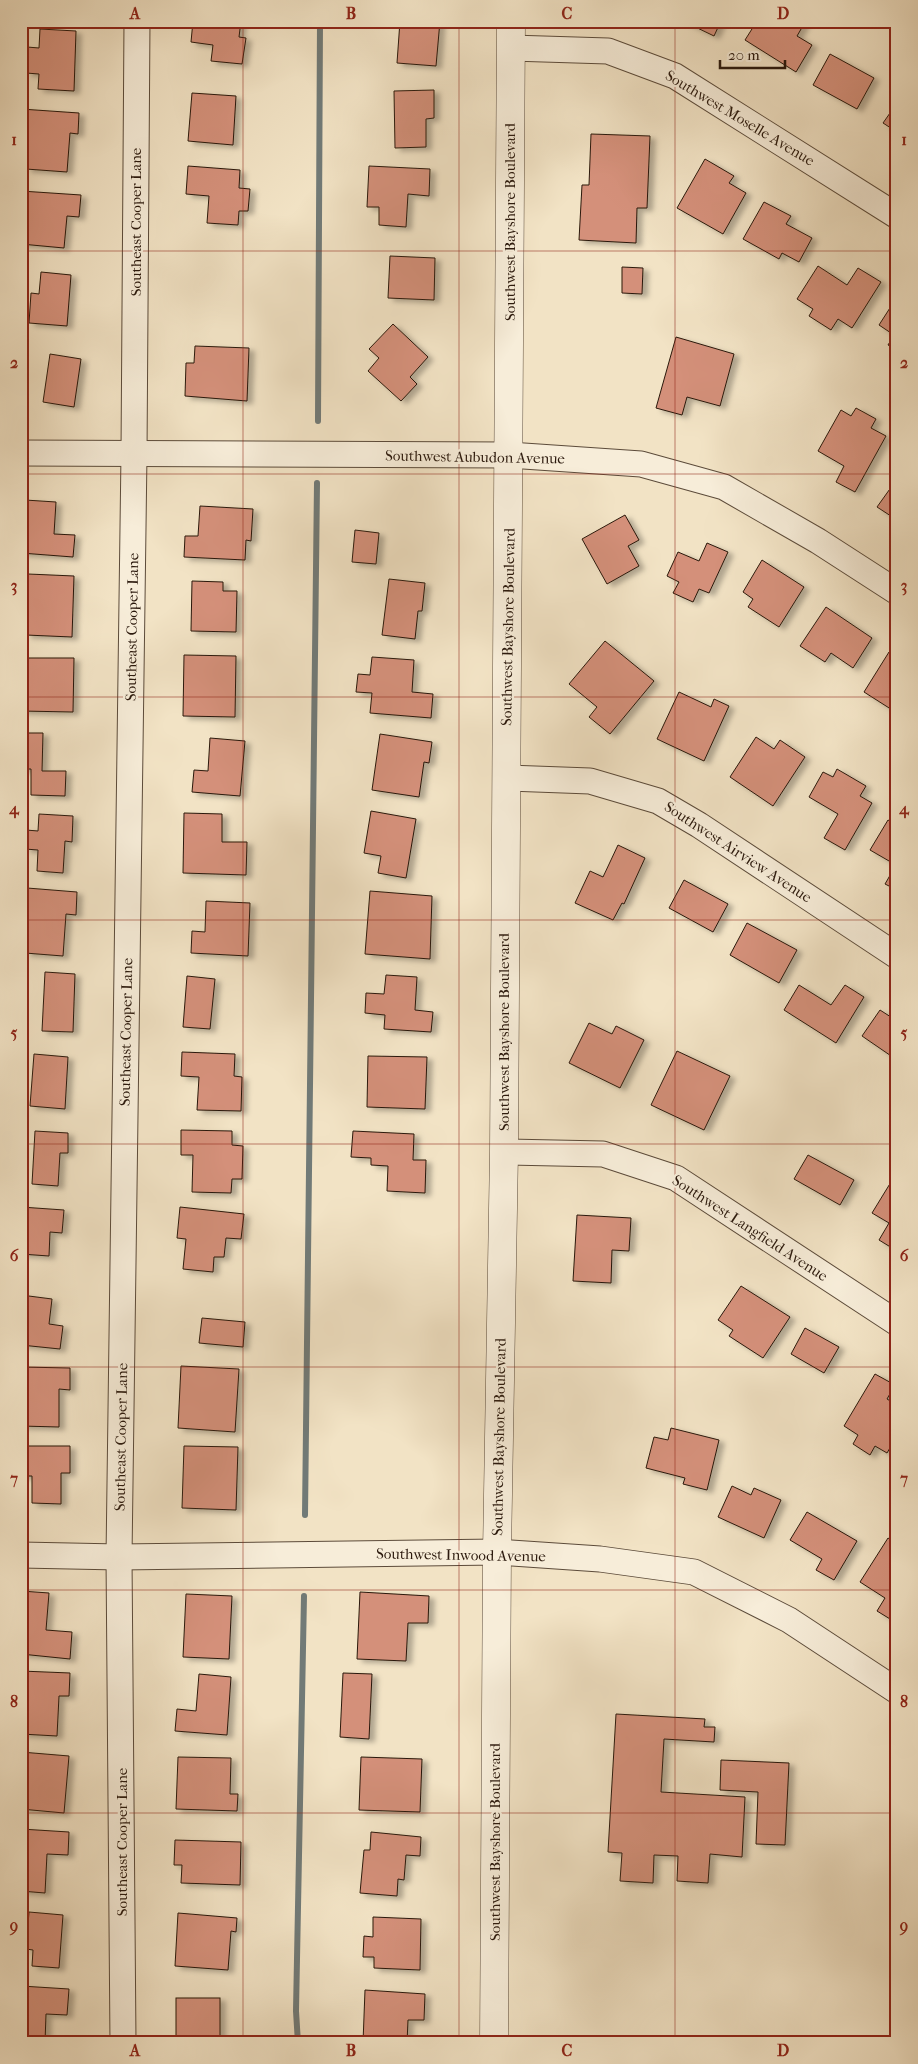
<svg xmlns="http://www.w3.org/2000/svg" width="918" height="2064" font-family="'IM FELL French Canon',serif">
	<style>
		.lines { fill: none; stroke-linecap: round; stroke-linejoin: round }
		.stream { stroke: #717a77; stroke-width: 6 }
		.building { fill: #d4907a; stroke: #2a180c; filter: url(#shadow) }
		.minor-casing { stroke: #5c4b3a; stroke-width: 27 }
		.tertiary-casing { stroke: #5c4b3a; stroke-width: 29 }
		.minor { stroke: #f7edd9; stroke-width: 25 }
		.tertiary { stroke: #f7edd9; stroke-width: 28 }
		.grid { fill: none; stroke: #8f2418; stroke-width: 1; stroke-opacity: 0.55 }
		.labels { text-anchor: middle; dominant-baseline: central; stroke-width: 4.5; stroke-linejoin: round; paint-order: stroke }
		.street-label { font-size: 15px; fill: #2a180c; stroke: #f7edd9 }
		.neatline { fill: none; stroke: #8f2418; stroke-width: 2 }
		.grid-label { font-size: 16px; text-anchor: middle; font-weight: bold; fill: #8f2418 }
	</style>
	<defs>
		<filter id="shadow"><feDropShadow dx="5.5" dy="3" stdDeviation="2.5" flood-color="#0004"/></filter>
	</defs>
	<rect width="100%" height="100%" fill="#f2e3c5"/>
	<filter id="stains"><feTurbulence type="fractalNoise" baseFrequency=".004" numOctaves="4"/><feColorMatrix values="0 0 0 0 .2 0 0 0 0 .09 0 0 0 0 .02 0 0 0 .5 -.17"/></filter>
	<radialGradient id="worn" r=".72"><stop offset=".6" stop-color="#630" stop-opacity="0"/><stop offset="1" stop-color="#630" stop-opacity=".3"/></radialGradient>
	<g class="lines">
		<g class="stream">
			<polyline points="318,421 320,21"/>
			<polyline points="305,1515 317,483"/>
			<polyline points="298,2043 296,2011 304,1596"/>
		</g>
	</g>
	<g class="building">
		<polygon points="193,21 241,21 239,37 246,38 242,64 211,61 213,45 191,42"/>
		<polygon points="400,21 440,21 436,66 397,63"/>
		<polygon points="683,21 721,21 714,36"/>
		<polygon points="757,21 799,21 804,24 797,36 812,45 796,72 745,40"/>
		<polygon points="40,29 76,31 74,91 38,89 39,74 26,73 27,47 39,48"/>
		<polygon points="830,54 874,78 857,109 813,85"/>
		<polygon points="434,90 434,118 426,119 426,147 395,148 394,91"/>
		<polygon points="192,93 236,96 233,145 188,141"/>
		<polygon points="897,103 897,132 883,123"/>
		<polygon points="21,109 79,113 78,134 70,133 67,172 26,169 26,156 21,155"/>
		<polygon points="591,134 650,136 647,208 637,208 636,243 579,240 582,185 589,185"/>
		<polygon points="705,159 734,176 729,183 746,193 723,234 677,208"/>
		<polygon points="188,166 240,170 239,188 250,189 248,211 239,211 238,225 207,223 209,196 186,194"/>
		<polygon points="369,166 430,169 429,196 408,194 406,227 379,225 379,207 367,207"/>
		<polygon points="21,191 81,195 79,217 67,216 64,248 21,244"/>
		<polygon points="764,202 791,216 786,224 812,238 799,262 782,253 779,259 743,239"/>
		<polygon points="390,256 435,258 434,300 388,298"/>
		<polygon points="818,266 847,285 858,268 881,282 852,328 838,319 831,330 809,316 813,309 797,299"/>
		<polygon points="622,267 643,268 642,294 622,293"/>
		<polygon points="41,272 71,275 67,326 29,323 31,293 39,294"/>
		<polygon points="897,297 897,350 888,345 894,335 879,325"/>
		<polygon points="393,324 428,357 410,377 417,384 401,401 368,371 379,358 369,349"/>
		<polygon points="676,337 734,354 720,406 687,397 682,415 656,408"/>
		<polygon points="195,346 249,348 247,401 185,396 186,363 194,363"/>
		<polygon points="50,354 81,359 74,407 43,402"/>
		<polygon points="856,408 876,419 871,428 886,436 855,492 836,482 844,466 818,451 841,410 851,416"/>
		<polygon points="897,479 897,520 877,507"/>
		<polygon points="25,500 56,502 54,534 75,535 73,557 21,553"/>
		<polygon points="200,506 253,509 251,541 246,540 245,560 184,557 185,536 198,536"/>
		<polygon points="625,515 639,540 628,546 639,566 607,584 582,539"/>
		<polygon points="355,530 379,533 376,564 352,562"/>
		<polygon points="707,543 728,552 709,593 699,589 693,602 673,593 679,582 667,576 678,552 699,561"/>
		<polygon points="762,560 804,587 779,627 748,607 753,599 743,592"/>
		<polygon points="28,574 74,576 72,637 26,635 27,611 21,611 21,593 27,594"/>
		<polygon points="389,579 425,583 422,611 418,611 415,639 382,635"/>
		<polygon points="192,581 223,582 223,591 237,591 236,632 191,631"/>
		<polygon points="826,607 872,638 853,668 831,653 825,662 800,646"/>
		<polygon points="605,641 654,681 610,734 589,717 597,707 569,684"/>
		<polygon points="889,652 897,657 897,713 864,692"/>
		<polygon points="184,655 236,656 235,717 183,716"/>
		<polygon points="372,657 414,660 412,692 433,694 431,718 370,713 372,693 356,692 358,674 370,675"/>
		<polygon points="26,658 74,658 73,712 21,711 21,676 26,676"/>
		<polygon points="679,692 711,707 714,699 729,706 704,761 657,739"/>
		<polygon points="21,733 43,733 42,771 66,771 65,796 31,795 31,769 21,769"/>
		<polygon points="380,734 432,742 429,763 424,762 419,797 372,790"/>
		<polygon points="756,737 774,749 780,740 805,757 773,806 730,777"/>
		<polygon points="210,738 245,741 240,796 192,792 194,770 208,771"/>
		<polygon points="837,769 866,786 860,796 872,803 845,850 824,838 838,814 809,797 823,772 833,777"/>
		<polygon points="371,811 416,819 406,878 378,873 381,856 364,853"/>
		<polygon points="184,813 222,814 222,842 247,842 246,875 183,873"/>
		<polygon points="39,814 73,816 72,842 65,841 63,873 37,871 38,850 25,849 26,830 38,831"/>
		<polygon points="888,820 897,825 897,890 885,884 896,865 870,850"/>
		<polygon points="618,845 645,858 624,904 622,903 613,920 575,903 590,871 603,877"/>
		<polygon points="684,880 728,904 713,932 669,908"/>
		<polygon points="27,888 77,892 76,915 66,914 63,956 25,953 26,943 21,943 21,921 25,922"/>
		<polygon points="370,891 432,896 430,959 365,954"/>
		<polygon points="206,901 250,903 248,956 191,953 192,931 205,932"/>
		<polygon points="747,923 797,950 779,983 730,955"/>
		<polygon points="45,972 75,974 73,1032 42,1031"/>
		<polygon points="386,975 417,977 415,1010 433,1012 431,1032 384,1029 385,1015 365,1013 366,993 384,994"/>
		<polygon points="187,976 215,979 210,1029 183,1027"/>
		<polygon points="799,985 831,1005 845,985 864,997 836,1043 784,1010"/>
		<polygon points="880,1010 897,1021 897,1060 862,1036"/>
		<polygon points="589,1023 612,1034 616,1026 644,1040 620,1088 569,1063"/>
		<polygon points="677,1051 730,1076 704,1130 651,1105"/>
		<polygon points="182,1052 235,1054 234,1076 242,1077 241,1111 197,1110 199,1077 181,1076"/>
		<polygon points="34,1054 68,1057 65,1109 30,1106"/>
		<polygon points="368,1056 427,1057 425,1109 367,1107"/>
		<polygon points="181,1130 232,1131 232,1145 243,1146 242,1179 232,1179 231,1193 192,1192 193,1155 181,1155"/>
		<polygon points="35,1131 68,1133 68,1153 60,1153 58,1186 32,1184"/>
		<polygon points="353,1131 414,1134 413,1160 426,1160 425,1193 387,1191 388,1166 371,1165 371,1158 351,1157"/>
		<polygon points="808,1155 854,1180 840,1205 794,1179"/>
		<polygon points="891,1182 897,1186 897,1251 879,1240 889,1223 872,1213"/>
		<polygon points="21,1207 64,1210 62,1233 50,1232 49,1256 21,1254"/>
		<polygon points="180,1207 244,1214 241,1239 226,1238 224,1257 214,1257 213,1272 183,1269 186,1239 177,1238"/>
		<polygon points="577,1215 631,1218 629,1251 612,1250 611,1283 573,1281"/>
		<polygon points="741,1286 790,1317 763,1358 729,1336 733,1330 718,1320"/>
		<polygon points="21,1295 52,1299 49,1324 63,1326 60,1349 21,1345"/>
		<polygon points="202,1318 245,1322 243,1347 199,1343"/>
		<polygon points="805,1328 839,1347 824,1373 791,1354"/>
		<polygon points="181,1366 239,1369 235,1432 178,1428"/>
		<polygon points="21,1367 70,1368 70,1390 59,1389 59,1427 21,1426"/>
		<polygon points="875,1374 895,1385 887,1399 897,1405 897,1436 887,1453 875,1446 870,1455 853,1444 858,1435 844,1426"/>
		<polygon points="671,1428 719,1440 707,1490 683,1484 685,1478 646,1468 654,1437 668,1440"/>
		<polygon points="21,1446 70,1446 70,1473 61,1473 61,1504 32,1503 32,1476 21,1476"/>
		<polygon points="184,1446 238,1447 236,1510 182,1508"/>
		<polygon points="732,1486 751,1495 754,1488 781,1500 764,1538 718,1517"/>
		<polygon points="807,1512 857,1541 834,1580 816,1570 822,1559 790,1540"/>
		<polygon points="888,1538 897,1544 897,1620 895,1622 877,1611 885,1598 860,1582"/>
		<polygon points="21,1591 49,1593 46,1630 72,1632 70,1659 21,1654"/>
		<polygon points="360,1592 429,1596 428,1623 408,1623 406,1661 357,1659"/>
		<polygon points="186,1594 232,1596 229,1659 183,1657"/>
		<polygon points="21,1671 70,1673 69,1696 59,1696 57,1736 21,1734"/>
		<polygon points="343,1673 372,1674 369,1739 340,1737"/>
		<polygon points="199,1674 231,1677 227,1735 175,1731 177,1709 196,1711"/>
		<polygon points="616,1714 705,1719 704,1727 715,1727 714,1742 664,1739 661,1792 745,1797 742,1857 710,1854 708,1883 677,1881 678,1856 654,1855 653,1883 620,1881 622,1853 608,1852"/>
		<polygon points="21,1752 69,1756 64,1813 21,1809"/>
		<polygon points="178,1757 231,1758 230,1794 238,1794 237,1811 176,1809"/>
		<polygon points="361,1757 422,1759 420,1812 359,1810"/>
		<polygon points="721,1760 789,1763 785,1845 756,1844 758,1792 720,1790"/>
		<polygon points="21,1829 69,1832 68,1855 47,1854 45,1893 21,1891"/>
		<polygon points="371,1832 421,1837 420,1856 406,1855 404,1880 398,1879 397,1896 360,1893 364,1850 370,1850"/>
		<polygon points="175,1840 241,1842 240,1885 181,1883 182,1865 174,1865"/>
		<polygon points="29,1912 63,1915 59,1968 32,1966 33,1950 26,1949"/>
		<polygon points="178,1913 237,1918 236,1932 231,1931 228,1970 175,1966"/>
		<polygon points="373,1917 421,1919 420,1970 374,1968 374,1957 363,1957 364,1936 373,1937"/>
		<polygon points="21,1986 69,1989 67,2015 46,2014 45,2043 21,2043"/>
		<polygon points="365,1990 425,1994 424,2020 408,2020 407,2043 363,2043"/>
		<rect x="176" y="1998" width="44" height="45"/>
	</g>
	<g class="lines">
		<g class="minor-casing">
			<g id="minor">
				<polyline points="511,48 608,51 675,76 897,216"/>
				<polyline points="21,453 509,455 641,464 724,487 818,541 897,592"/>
				<polyline points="506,778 590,781 658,801 699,825 897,956"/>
				<polyline points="504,1152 603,1154 676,1178 897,1323"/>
				<polyline points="21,1555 119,1557 497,1552 600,1559 694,1572 789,1620 897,1691"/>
				<polyline points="123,2043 119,1557 134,454 137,21"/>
			</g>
		</g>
		<g class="tertiary-casing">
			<polyline id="tertiary" points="494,2043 497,1552 504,1152 511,21"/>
		</g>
		<use href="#minor" class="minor"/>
		<use href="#tertiary" class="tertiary"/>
	</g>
	<path class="grid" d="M243,21V2043M459,21V2043M675,21V2043M21,251H897M21,474H897M21,697H897M21,920H897M21,1144H897M21,1367H897M21,1590H897M21,1813H897"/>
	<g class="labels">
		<g class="street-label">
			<text transform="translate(740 118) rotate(31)">Southwest Moselle Avenue</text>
			<text transform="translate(136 222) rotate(-90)">Southeast Cooper Lane</text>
			<text transform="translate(510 222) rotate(-90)">Southwest Bayshore Boulevard</text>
			<text transform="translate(475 457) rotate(1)">Southwest Aubudon Avenue</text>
			<text transform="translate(132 627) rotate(-89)">Southeast Cooper Lane</text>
			<text transform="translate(508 627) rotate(-89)">Southwest Bayshore Boulevard</text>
			<text transform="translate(738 852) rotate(33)">Southwest Airview Avenue</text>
			<text transform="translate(126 1032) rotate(-89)">Southeast Cooper Lane</text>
			<text transform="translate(504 1032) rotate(-90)">Southwest Bayshore Boulevard</text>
			<text transform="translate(750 1228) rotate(33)">Southwest Langfield Avenue</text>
			<text transform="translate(121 1437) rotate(-89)">Southeast Cooper Lane</text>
			<text transform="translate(499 1437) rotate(-89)">Southwest Bayshore Boulevard</text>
			<text transform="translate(461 1555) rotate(1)">Southwest Inwood Avenue</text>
			<text transform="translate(122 1842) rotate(-90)">Southeast Cooper Lane</text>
			<text transform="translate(495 1842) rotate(-90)">Southwest Bayshore Boulevard</text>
		</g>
	</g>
	<rect width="918" height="2064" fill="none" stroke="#f2e3c5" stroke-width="55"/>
	<path d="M720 60v8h65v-8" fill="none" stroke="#2a180c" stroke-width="2.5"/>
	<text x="728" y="60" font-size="15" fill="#2a180c" stroke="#f7edd9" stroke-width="4" paint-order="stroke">20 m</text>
	<rect x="28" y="28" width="862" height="2008" class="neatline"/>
	<g class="grid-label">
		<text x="135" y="19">A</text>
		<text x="351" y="19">B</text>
		<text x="567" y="19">C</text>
		<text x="783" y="19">D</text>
		<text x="14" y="145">1</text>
		<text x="904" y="145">1</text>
		<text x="14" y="368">2</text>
		<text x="904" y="368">2</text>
		<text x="14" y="591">3</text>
		<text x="904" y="591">3</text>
		<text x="14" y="814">4</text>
		<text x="904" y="814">4</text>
		<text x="14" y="1038">5</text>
		<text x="904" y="1038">5</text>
		<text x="14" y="1261">6</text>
		<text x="904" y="1261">6</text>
		<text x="14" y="1484">7</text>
		<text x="904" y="1484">7</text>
		<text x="14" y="1707">8</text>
		<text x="904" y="1707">8</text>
		<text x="14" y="1931">9</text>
		<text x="904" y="1931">9</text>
		<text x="135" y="2056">A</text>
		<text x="351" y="2056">B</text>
		<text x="567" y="2056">C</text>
		<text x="783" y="2056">D</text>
	</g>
	<rect width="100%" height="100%" filter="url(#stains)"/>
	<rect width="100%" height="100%" fill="url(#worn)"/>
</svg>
